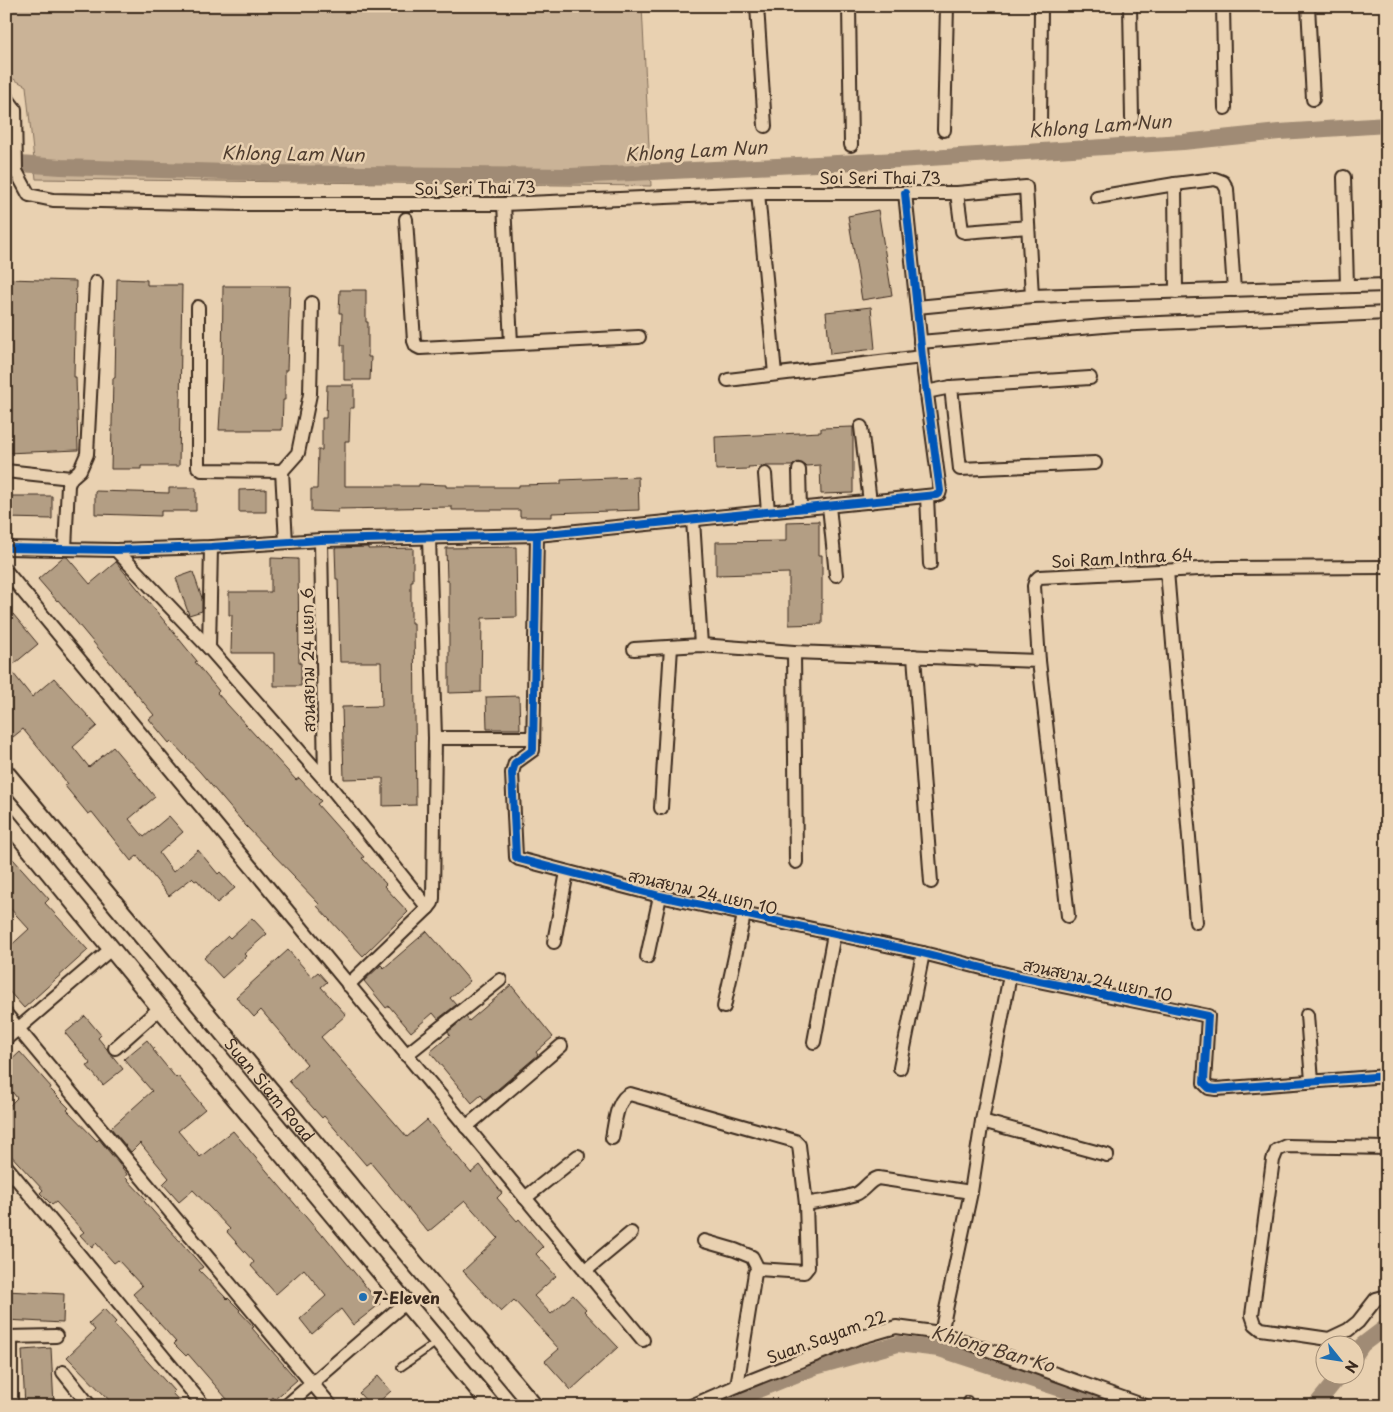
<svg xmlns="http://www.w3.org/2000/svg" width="1393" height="1412" font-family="'Playpen Sans','Playpen Sans Thai',sans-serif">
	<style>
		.green { fill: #cab397; stroke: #826e5a }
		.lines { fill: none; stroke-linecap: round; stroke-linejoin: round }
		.canal { stroke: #a08b74; stroke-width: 16 }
		.building { fill: #b39e84; stroke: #3b2a1e }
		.service-casing { stroke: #3b2a1e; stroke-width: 10 }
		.minor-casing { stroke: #3b2a1e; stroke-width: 16 }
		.tertiary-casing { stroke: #3b2a1e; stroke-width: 20 }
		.service { stroke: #e9d1b1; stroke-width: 6 }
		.minor { stroke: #e9d1b1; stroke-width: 12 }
		.tertiary { stroke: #e9d1b1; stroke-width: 16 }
		.cycleway-casing { stroke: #e9d1b1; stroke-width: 11 }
		.cycleway { stroke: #0057b8; stroke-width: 8 }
		.poi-dot { fill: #1f6fb2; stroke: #e9d1b1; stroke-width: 2 }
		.labels { text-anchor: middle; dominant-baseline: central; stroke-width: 5; stroke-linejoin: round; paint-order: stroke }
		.street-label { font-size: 16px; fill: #3b2a1e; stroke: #e9d1b1 }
		.poi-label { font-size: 16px; font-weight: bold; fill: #3b2a1e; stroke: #e9d1b1; text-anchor: start }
		.water-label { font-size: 18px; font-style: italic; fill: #4f3d2f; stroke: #e9d1b1 }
	</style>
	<rect width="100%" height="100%" fill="#e9d1b1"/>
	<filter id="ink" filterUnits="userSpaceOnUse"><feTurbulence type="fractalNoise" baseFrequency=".02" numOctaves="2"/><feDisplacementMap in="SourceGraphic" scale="10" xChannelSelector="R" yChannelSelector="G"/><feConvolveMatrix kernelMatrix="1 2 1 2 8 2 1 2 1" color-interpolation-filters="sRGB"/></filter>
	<g filter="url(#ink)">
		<polygon class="green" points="6,6 642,6 651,186 36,179 26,86 6,75"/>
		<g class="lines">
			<g class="canal">
				<polyline points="6,163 61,167 262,173 571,176 898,160 1183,142 1279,132 1387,125"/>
				<polyline points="1356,1354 1362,1345 1387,1326"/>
				<polyline points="719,1406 815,1367 898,1344 939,1349 1113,1406"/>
				<polyline points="1315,1406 1341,1374"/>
			</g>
		</g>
		<g class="building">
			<polygon points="878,210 892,295 862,300 848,216"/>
			<polygon points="8,279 76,281 74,377 76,377 78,450 6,453"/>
			<polygon points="117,279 147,280 147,285 182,285 179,466 141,466 141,469 111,469 113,378 115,378"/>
			<polygon points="223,286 290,286 287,370 285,370 285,400 283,400 282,430 219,430 222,378"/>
			<polygon points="340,290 366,290 366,322 368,322 368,357 371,357 370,380 344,380 344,345 341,345 342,313 339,313"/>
			<polygon points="871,307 875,349 830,354 826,312"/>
			<polygon points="327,385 354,385 354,408 350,408 349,441 345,441 345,486 419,486 419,484 446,485 446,487 519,487 519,485 561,484 561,480 638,477 639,510 552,513 552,517 520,517 520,510 452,510 452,507 338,509 338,512 311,511 311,489 317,489 318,450 322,450 322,418 326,418"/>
			<polygon points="853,427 853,493 821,494 820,465 806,466 798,462 792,466 765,466 748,467 749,469 716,470 715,437 821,432 821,428"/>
			<polygon points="169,488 196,488 196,511 161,511 161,516 95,514 95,491 169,493"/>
			<polygon points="266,489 266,512 239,512 239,490"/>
			<polygon points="6,496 52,496 52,519 6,518"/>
			<polygon points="819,521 819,555 822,555 822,624 789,625 789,573 716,575 716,542 786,541 786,522"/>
			<polygon points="368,547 368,549 413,548 413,581 411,581 411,623 414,623 416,805 383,806 383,778 344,779 342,707 382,706 381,662 340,662 338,579 336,579 335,548"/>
			<polygon points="516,547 517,617 482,618 481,692 449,693 449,581 447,581 446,548"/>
			<polygon points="63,557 67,557 90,584 116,562 197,661 195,662 219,691 217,693 296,780 299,778 321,801 317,804 364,857 362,858 386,884 384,886 408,912 363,956 317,906 319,904 294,878 295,877 246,826 200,772 171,741 169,743 149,719 154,715 58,600 57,601 38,579"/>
			<polygon points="271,558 298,559 299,663 301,663 301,686 274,686 274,653 231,653 232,615 229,615 229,592 271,592"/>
			<polygon points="193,572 202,598 202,611 189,615 176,578"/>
			<polygon points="13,614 38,644 9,668 32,697 54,678 97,726 73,747 89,767 113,747 155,797 129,819 144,837 169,816 183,832 159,853 173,872 198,850 218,874 220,872 235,888 217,903 197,880 195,881 192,878 169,896 137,856 131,861 92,812 88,814 65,786 68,784 23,729 13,737 6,728 6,620"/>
			<polygon points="519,696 520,729 487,729 486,697"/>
			<polygon points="13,859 49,899 45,903 88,950 24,1008 6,988 6,950 29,929 6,904 6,865"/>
			<polygon points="252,918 267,934 244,954 246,956 222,978 204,958 228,936 230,938"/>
			<polygon points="427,931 470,981 450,998 456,1005 438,1019 433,1013 411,1032 389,1006 386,1008 364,981 381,965 384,968"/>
			<polygon points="288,950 312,977 318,972 327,982 321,987 346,1015 321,1037 407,1137 427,1120 471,1173 480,1165 502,1193 497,1198 517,1221 519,1219 543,1247 536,1254 556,1276 534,1296 551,1314 573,1295 586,1309 584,1311 618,1347 571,1390 545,1361 559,1349 514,1300 501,1312 463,1271 498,1238 465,1201 428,1232 370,1162 366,1165 324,1116 322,1118 289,1081 307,1064 261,1010 254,1017 236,997"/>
			<polygon points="511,985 553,1037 536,1052 538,1055 485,1100 481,1095 472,1103 430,1052 450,1035 448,1032 466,1017 469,1021"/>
			<polygon points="85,1016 101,1035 98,1038 123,1069 103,1085 87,1066 91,1064 65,1033"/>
			<polygon points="147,1040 154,1049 153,1050 176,1078 178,1076 205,1109 178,1131 200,1157 233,1131 322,1236 323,1234 380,1304 353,1325 341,1309 312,1334 300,1319 326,1296 304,1269 276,1294 251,1266 254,1262 227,1232 230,1229 193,1190 179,1202 163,1184 169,1178 140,1143 131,1152 111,1128 152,1091 124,1059"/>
			<polygon points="20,1052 51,1087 50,1089 69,1108 67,1110 97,1141 99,1139 127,1174 125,1177 146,1199 144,1201 203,1267 199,1270 227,1299 228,1298 240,1310 239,1311 254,1327 252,1328 297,1380 275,1399 273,1397 263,1406 233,1406 188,1354 186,1356 174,1344 176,1342 133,1294 142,1286 118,1260 114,1263 96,1243 92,1248 80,1235 84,1232 56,1202 52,1205 40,1193 43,1190 6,1150 6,1109 17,1098 6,1084 6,1065"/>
			<polygon points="6,1291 64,1294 63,1323 6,1320"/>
			<polygon points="104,1309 116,1322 114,1324 174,1391 172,1393 184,1406 115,1406 67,1357 95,1330 89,1323"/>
			<polygon points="51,1348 54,1406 25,1406 22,1350"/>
			<polygon points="378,1376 391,1391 374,1406 371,1406 359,1393"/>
		</g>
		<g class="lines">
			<g class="service-casing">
				<g id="service">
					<polyline points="401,1367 437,1342"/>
					<polyline points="965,1406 968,1400"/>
				</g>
			</g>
			<g class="minor-casing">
				<g id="minor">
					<polyline points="757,6 765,126"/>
					<polyline points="849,6 851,145"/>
					<polyline points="1130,6 1132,118"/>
					<polyline points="1223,6 1225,108"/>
					<polyline points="1308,6 1313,99"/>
					<polyline points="6,97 15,109 16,171 29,195 53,200 243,204 504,204 758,193 957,193 1026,187 1032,296"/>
					<polyline points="944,130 947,6"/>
					<polyline points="1040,130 1041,6"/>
					<polyline points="1344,177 1347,286"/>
					<polyline points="1175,184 1176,292"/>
					<polyline points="758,193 775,374"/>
					<polyline points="957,193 962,231 965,232 1028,227"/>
					<polyline points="1097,197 1175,184 1215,179 1223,182 1227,189 1234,290"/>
					<polyline points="504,204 511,343"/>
					<polyline points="406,219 414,341 416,346 420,348 639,337"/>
					<polyline points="198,307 198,467 202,470 282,471"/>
					<polyline points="917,307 1032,296 1387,285"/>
					<polyline points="920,342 1115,325 1387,313"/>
					<polyline points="1090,378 951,387 960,469 1095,463"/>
					<polyline points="728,380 922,357"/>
					<polyline points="926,392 951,387"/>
					<polyline points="861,427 870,502"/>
					<polyline points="799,470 800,509"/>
					<polyline points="6,471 71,478"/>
					<polyline points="765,474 768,512"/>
					<polyline points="927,496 930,564"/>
					<polyline points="829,506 836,575"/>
					<polyline points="693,520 701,645"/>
					<polyline points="537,535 533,750 515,763 512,773 516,857 519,859 660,896 923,953 1010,975 1208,1016 1204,1083 1209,1088 1216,1089 1387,1076"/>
					<polyline points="321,540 325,780"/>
					<polyline points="286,542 282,471 298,453 310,394 312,303"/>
					<polyline points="6,548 116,550 211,547 321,540 537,535 936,495 939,494 940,491 922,357 905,193"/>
					<polyline points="65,549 68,485 71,478 80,470 87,454 96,282"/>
					<polyline points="116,550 209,648 325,780 428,908"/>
					<polyline points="6,571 643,1340"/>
					<polyline points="1167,571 1196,922"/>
					<polyline points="209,648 211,547"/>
					<polyline points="634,649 701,645 794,652 1039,661"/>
					<polyline points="794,652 796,862"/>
					<polyline points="914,656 931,882"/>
					<polyline points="435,738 533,738"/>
					<polyline points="661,808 671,647"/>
					<polyline points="1068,916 1039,661 1034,586 1036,580 1039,577 1219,568 1387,567"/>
					<polyline points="554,942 567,872"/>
					<polyline points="647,957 660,896"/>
					<polyline points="348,985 428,908 432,903 433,898 435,738 429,537"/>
					<polyline points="724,1007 744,915"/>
					<polyline points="6,1014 331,1406"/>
					<polyline points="1307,1015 1312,1081"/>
					<polyline points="6,1039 111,949"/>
					<polyline points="814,1042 834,934"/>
					<polyline points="115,1048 160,1008"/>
					<polyline points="406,1055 500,980"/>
					<polyline points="900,1068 923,953"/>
					<polyline points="982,1121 1107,1155"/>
					<polyline points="466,1127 561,1046"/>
					<path d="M612,1138C615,1124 616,1099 630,1094L795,1141L799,1145L806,1204L808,1267L804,1272L758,1269"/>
					<polyline points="1387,1148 1286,1146 1277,1150 1273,1160 1252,1315 1255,1324 1261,1329 1329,1339 1348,1330 1358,1322 1376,1299 1387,1296"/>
					<polyline points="6,1166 204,1406"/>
					<polyline points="525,1198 578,1156"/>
					<path d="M806,1204C821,1201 843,1199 856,1194C865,1190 868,1181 878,1178L971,1192"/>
					<polyline points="704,1241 735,1250 752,1257 758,1269"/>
					<polyline points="585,1271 631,1233"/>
					<polyline points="941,1333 971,1192 982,1121 1010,975"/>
					<polyline points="6,1337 56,1336"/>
					<polyline points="11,1337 11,1406"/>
					<polyline points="63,1372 90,1406"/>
					<polyline points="737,1386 755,1273 758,1269"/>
					<polyline points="286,1406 406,1302"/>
					<polyline points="691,1406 737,1386 858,1338 896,1327 941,1333 1145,1406"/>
				</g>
			</g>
			<g class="tertiary-casing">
				<g id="tertiary">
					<path id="s1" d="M6,773L534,1406"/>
					<polyline points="6,820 160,1008 492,1406"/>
				</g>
			</g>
			<use href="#service" class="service"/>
			<use href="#minor" class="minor"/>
			<use href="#tertiary" class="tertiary"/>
			<g class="cycleway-casing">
				<g id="cycleway">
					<polyline points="537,535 533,750 515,763 512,773 516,857 519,859 660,896 923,953 1010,975 1208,1016 1204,1083 1209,1088 1216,1089 1387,1076"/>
					<polyline points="6,548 116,550 211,547 321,540 537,535 936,495 939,494 940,491 922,357 905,193"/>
				</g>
			</g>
			<use href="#cycleway" class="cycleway"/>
		</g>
	</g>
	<circle class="poi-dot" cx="363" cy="1297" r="5"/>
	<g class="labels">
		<g class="street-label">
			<text x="880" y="177">Soi Seri Thai 73</text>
			<text transform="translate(475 187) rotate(-1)">Soi Seri Thai 73</text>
			<text transform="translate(1122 557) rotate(-3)">Soi Ram Inthra 64</text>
			<text transform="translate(307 660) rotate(-91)">สวนสยาม 24 แยก 6</text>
			<text transform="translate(703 891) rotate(13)">สวนสยาม 24 แยก 10</text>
			<text transform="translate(1098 979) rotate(12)">สวนสยาม 24 แยก 10</text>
			<text stroke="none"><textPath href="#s1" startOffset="412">Suan Siam Road</textPath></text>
			<text transform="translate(826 1336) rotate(-20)">Suan Sayam 22</text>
		</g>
		<g class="poi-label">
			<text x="373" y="1297">7-Eleven</text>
		</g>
		<g class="water-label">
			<text transform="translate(1100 125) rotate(-4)">Khlong Lam Nun</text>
			<text transform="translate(696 150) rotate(-3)">Khlong Lam Nun</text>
			<text transform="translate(293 153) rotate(1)">Khlong Lam Nun</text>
			<text transform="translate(993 1348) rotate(16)">Khlong Ban Ko</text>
		</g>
	</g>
	<rect width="1393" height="1412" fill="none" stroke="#e9d1b1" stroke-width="25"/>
	<rect x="12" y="12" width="1368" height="1387" fill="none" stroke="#3b2a1e" stroke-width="2" filter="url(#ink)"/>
	<g transform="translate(1340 1360) rotate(120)"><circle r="24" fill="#e9d1b1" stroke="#a38e76"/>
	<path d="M0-4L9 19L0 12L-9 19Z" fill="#1f6fb2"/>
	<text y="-8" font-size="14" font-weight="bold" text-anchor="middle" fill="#3b2a1e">N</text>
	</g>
</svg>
